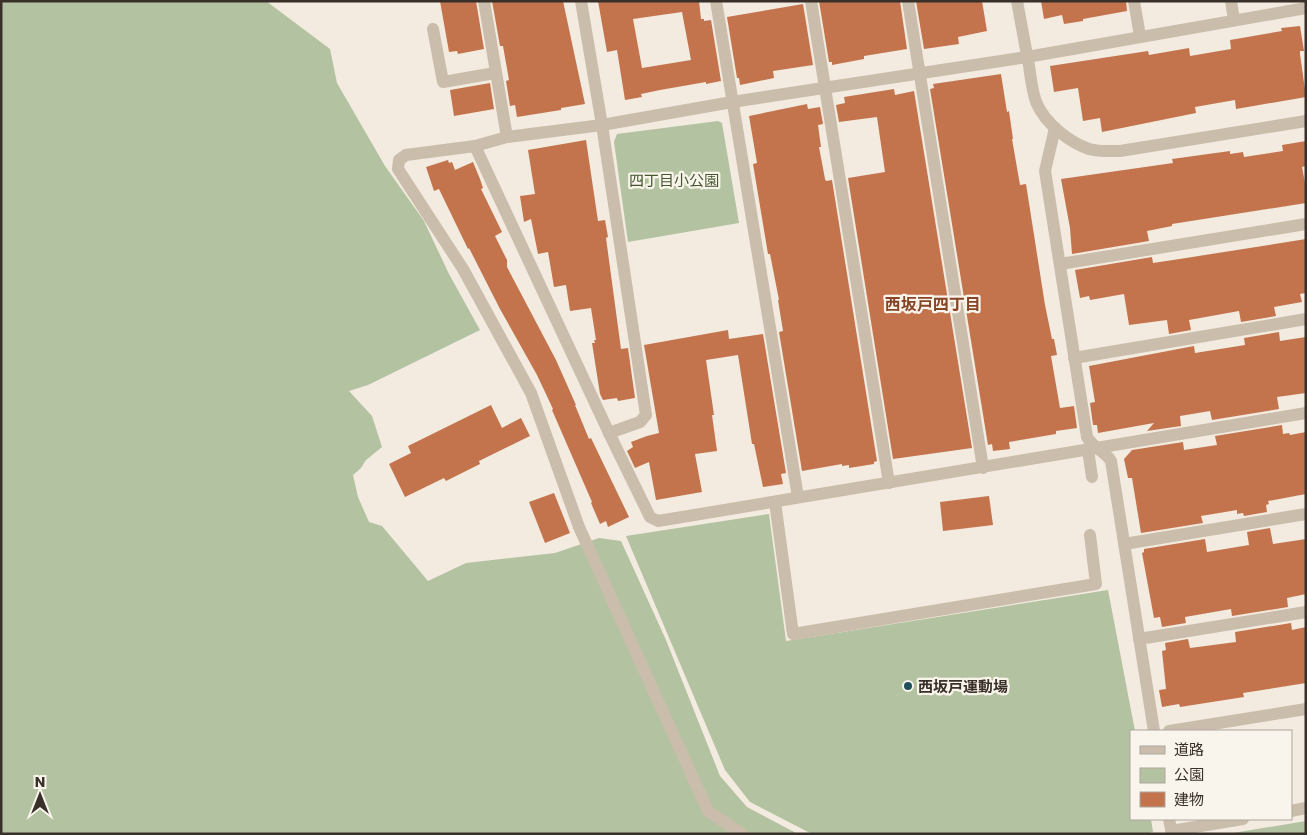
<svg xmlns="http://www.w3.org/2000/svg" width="1307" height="835" font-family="Poppins,'Noto Sans JP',sans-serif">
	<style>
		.green { fill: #b3c2a0 }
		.building { fill: #c3744d; fill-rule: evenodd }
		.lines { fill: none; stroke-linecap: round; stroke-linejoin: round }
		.service { stroke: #cbbdab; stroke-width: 12 }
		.minor { stroke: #cbbdab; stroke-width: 12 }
		.tertiary { stroke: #cbbdab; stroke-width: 12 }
		.poi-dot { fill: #20515a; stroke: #faf5ec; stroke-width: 2 }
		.labels { text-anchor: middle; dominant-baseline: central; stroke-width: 4.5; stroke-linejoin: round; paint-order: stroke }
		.park-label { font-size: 15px; fill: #45572f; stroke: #faf5ec }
		.poi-label { font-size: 15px; font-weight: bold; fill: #39302a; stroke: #faf5ec; text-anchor: start }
		.neighbourhood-label { font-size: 16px; font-weight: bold; fill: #864525; stroke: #faf5ec }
	</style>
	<rect width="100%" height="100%" fill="#f3ebe0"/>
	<g class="green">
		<polygon points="1,1 266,1 330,49 337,83 385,166 424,221 449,274 480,330 368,385 349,391 372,416 382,447 366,460 361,468 353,475 358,497 369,522 382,526 428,581 466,563 555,553 599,538 621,541 666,640 720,776 747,807 798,834 1,834"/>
		<polygon points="718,121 722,123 739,223 628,242 614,142 617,134"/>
		<polygon points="769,514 786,641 1108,590 1135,731 1131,731 1131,819 1151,819 1153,832 1143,834 812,834 750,802 725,770 626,536"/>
		<polygon points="1306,821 1306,834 1227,834"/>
	</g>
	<g class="building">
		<polygon points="440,1 476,1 484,49 458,54 457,51 449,52"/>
		<polygon points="492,1 563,1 585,104 561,108 561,110 517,117 515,105 510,106 506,81 509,80 503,46 500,46"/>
		<path d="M598,1H699L701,19H704V21L711,20L721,81L706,84V82L660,90L641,94L642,97L625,100L617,50L607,52ZM682,12L691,60L642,68L633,19Z"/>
		<polygon points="819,1 900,1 907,49 864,56 864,59 832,65 832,62 829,62"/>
		<polygon points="916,1 982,1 987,31 958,37 959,44 924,49"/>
		<polygon points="1041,1 1126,1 1127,11 1083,19 1083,21 1064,24 1062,15 1044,19"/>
		<polygon points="803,4 813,65 773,71 774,78 740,85 739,78 737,78 727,17"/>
		<polygon points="1300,26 1304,51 1300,51 1300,54 1306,97 1236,109 1235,100 1195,107 1196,113 1102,132 1100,118 1083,121 1078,88 1054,92 1050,66 1148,51 1149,55 1189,48 1190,56 1231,49 1230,40 1282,31 1281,28"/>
		<polygon points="1001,74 1007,112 1009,111 1013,139 1012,139 1020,185 1026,184 1045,305 1052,339 1054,339 1057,355 1051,356 1060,408 1074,406 1077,428 1056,431 1056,434 1009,442 1010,449 993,451 992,444 988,445 930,89 934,88 933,84"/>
		<polygon points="490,83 494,109 454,116 450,90"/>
		<polygon points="894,89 895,95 914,91 972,448 893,459 848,178 885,172 877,117 839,122 836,105 845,103 844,97"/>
		<polygon points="807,104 808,109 820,107 823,124 818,125 821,147 819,147 825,179 826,181 832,180 877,461 874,462 874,464 849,468 849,465 842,466 842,464 802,471 779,332 783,331 778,300 779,300 770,254 768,254 753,164 757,163 749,116"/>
		<polygon points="586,140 598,221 605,220 608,237 606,238 621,349 628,348 635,398 618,401 617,398 603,400 600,394 592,343 595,343 594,340 596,340 591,308 570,311 566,285 554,287 548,252 538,254 531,219 524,222 520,196 535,194 528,150"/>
		<polygon points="1306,141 1306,166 1302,167 1306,188 1306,203 1172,224 1172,226 1147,231 1149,241 1072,254 1070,228 1061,179 1173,163 1172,159 1230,151 1230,154 1243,152 1244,157 1283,151 1282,145"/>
		<polygon points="448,160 449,163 452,162 455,170 473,162 480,179 483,188 481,189 502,232 495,236 507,260 507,267 556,360 576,405 575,405 589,439 591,438 629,517 608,527 606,521 600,524 591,503 592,502 552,410 553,409 537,375 500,309 469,248 468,249 439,189 434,191 426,167"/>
		<polygon points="1306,239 1306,293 1300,294 1302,302 1274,307 1276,316 1241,322 1239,311 1189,320 1191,330 1169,334 1167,320 1129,325 1124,294 1090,300 1089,296 1080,298 1075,270 1152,257 1153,263 1186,258"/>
		<polygon points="728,330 729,339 763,334 786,473 781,474 783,484 763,487 754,444 752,444 738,355 706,360 714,415 712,415 717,451 695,454 702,492 656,500 649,462 635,468 627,451 633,447 631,442 647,436 659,433 644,345"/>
		<polygon points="1279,332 1280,341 1306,337 1306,393 1277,397 1279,409 1212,420 1210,411 1180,416 1181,426 1147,431 1154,423 1098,433 1097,425 1093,425 1090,403 1095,402 1089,366 1194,346 1195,353 1245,345 1244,338"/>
		<polygon points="491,405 502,428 521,418 530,436 479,461 480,464 446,481 444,478 405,497 389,464 411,453 408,446"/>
		<polygon points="1282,425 1283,434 1289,433 1290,435 1306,432 1306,494 1268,501 1269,504 1266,505 1267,512 1244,516 1243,513 1237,514 1237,510 1201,516 1203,523 1141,533 1132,478 1128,478 1124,459 1132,450 1183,442 1184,450 1217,445 1215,436"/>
		<polygon points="554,493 570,533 545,543 529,502"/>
		<polygon points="989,496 993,525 943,531 940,502"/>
		<polygon points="1270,528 1273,544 1306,539 1306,594 1287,598 1288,607 1232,616 1231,609 1185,617 1186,623 1162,627 1160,617 1154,618 1142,553 1144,552 1144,549 1205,539 1207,552 1249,545 1247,532"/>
		<polygon points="1291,623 1292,630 1306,627 1306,683 1243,693 1244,697 1180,707 1179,704 1162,707 1159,690 1166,689 1162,651 1166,650 1165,643 1188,639 1190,648 1236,642 1235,632"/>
	</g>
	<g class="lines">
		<polyline class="service" points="433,29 443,82 495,73"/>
		<g class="minor">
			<polyline points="484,1 507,137"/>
			<polyline points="581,1 602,125 646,415 640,422 609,433 650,517 658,521 1306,413"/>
			<polyline points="716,1 798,497"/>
			<polyline points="811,1 889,483"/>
			<polyline points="908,1 983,468"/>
			<polyline points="1134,1 1140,36"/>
			<polyline points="1231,1 1234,20"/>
			<path d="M1055,128L1045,171L1087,437C1092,447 1105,451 1111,461L1154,731"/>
			<polyline points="475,146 507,137 602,125 732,102 1027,57 1306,8"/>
			<polyline points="1060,264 1306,224"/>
			<polyline points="1074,358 1306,319"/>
			<polyline points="609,433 475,146 406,155 399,160 398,169 463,269 531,393 579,527 708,811 742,834"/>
			<polyline points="1088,450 1092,477"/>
			<polyline points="775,502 793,634 1096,584 1090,535"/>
			<polyline points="1124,544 1306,514"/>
			<polyline points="1139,639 1306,612"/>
			<polyline points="1169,731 1306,709"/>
			<polyline points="1291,811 1306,808"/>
			<polyline points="1169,819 1172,834"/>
			<polyline points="1171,831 1243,819"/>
		</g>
		<path class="tertiary" d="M1017,1C1021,23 1025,45 1029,66C1031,78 1032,93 1037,104C1046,124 1069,142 1089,149C1099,152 1110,151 1120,151L1306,121"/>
	</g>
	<circle class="poi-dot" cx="908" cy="686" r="5"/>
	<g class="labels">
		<g class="park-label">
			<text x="674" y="180">四丁目小公園</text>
		</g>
		<g class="poi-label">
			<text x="918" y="686">西坂戸運動場</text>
		</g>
		<g class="neighbourhood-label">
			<text x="933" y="304">西坂戸四丁目</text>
		</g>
	</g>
	<rect width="1307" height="835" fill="none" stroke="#39302a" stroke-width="5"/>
	<rect x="1130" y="730" width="162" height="90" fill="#faf5ec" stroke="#ada69e"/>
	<rect x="1140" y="746" width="25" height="8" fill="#cbbdab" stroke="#ada69e"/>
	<text x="1174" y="755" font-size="15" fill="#39302a">道路</text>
	<rect x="1140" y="768" width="25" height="15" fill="#b3c2a0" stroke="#ada69e"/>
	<text x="1174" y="780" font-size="15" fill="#39302a">公園</text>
	<rect x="1140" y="792" width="25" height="15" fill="#c3744d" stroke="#ada69e"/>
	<text x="1174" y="805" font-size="15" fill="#39302a">建物</text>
	<g transform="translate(40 795)" stroke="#faf5ec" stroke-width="4" paint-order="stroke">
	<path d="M0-4L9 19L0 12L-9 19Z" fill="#39302a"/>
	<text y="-8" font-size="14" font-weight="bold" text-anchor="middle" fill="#39302a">N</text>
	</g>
</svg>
